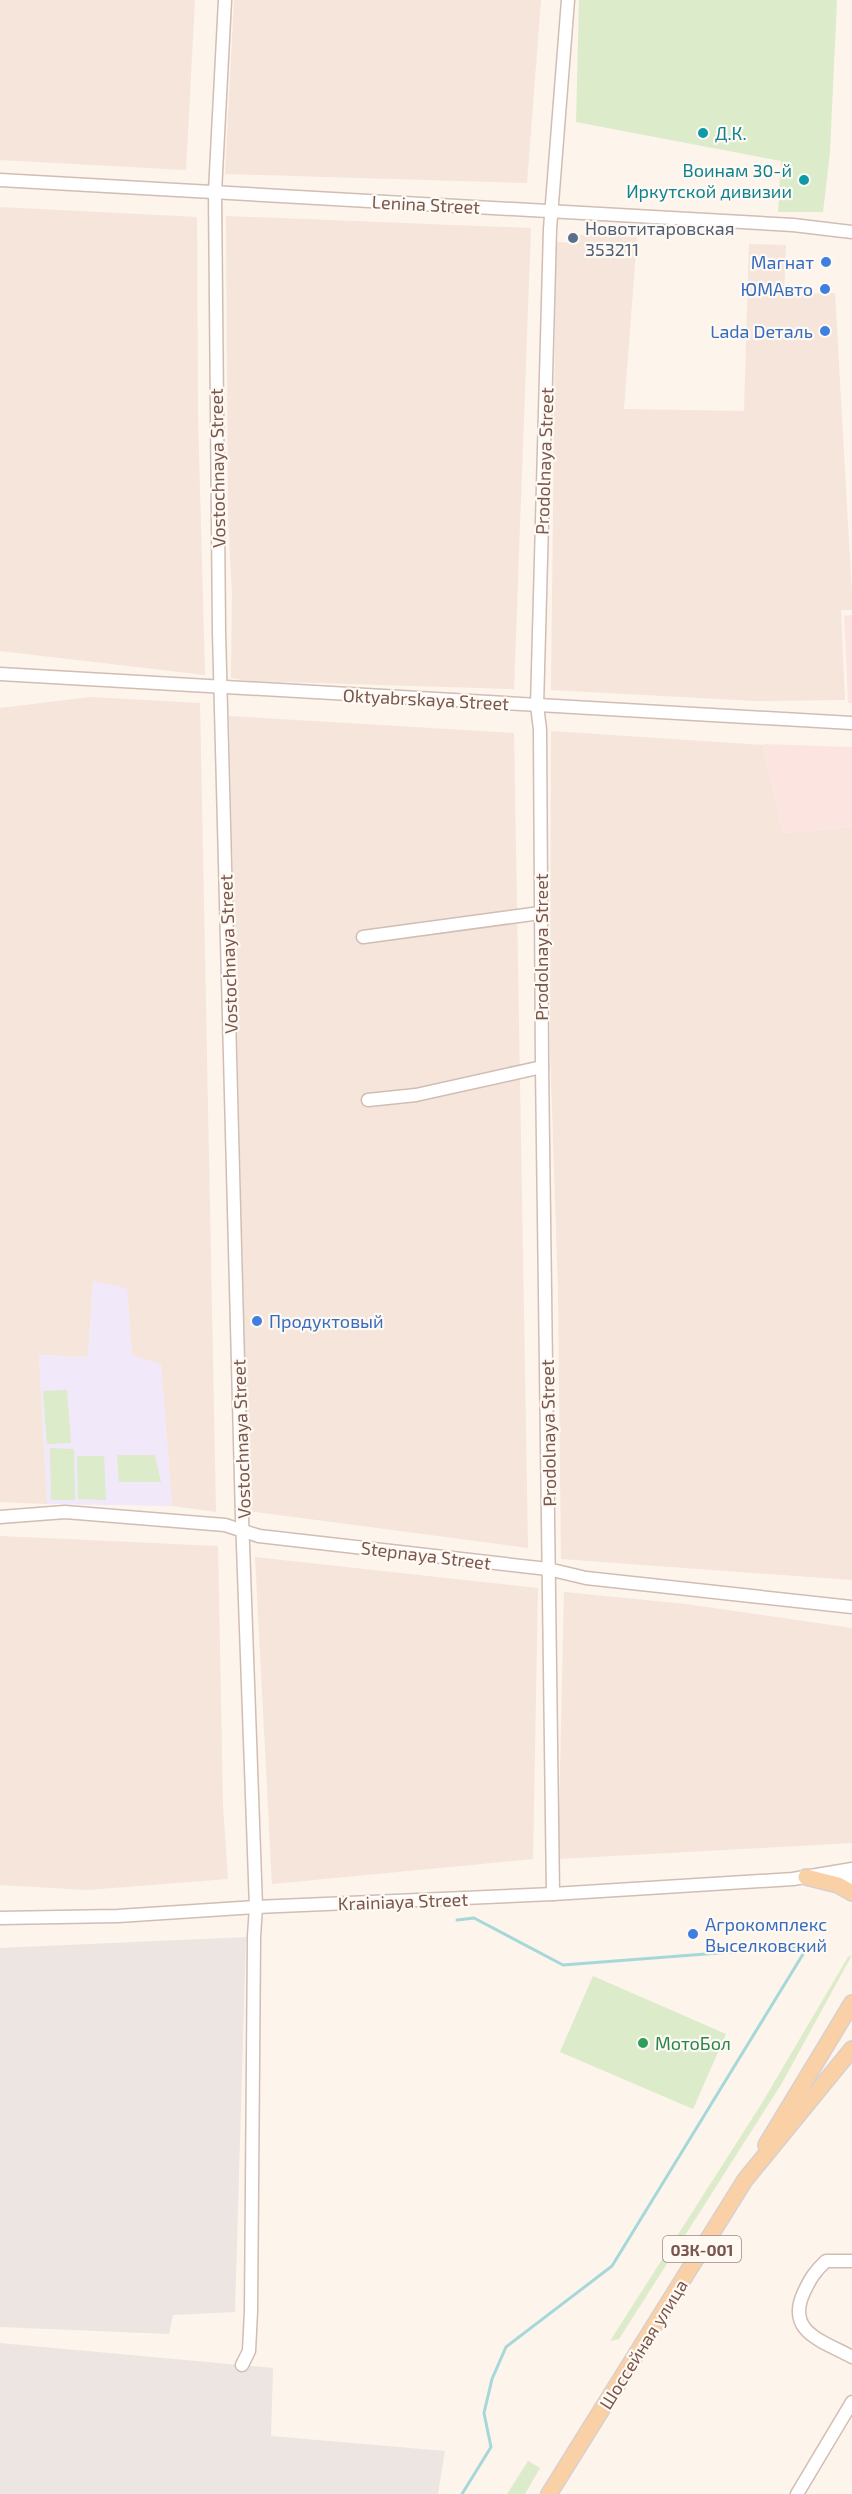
<svg xmlns="http://www.w3.org/2000/svg" width="852" height="2494" font-family="'Exo 2',sans-serif">
	<style>
		.residential { fill: #f5e5da }
		.commercial { fill: #fce5e0 }
		.industrial { fill: #ede5e1 }
		.education { fill: #f1e8fa }
		.green { fill: #dcebc9 }
		.lines { fill: none; stroke-linecap: round; stroke-linejoin: round }
		.stream { stroke: #a6d8d9; stroke-width: 3 }
		.minor-casing { stroke: #d2bdb3; stroke-width: 15 }
		.major-casing { stroke: #d9d0cd; stroke-width: 18 }
		.minor { stroke: #fff; stroke-width: 12 }
		.major { stroke: #fad0a6; stroke-width: 15 }
		.culture-dot { fill: #0f9aa8; stroke: #fff9f3; stroke-width: 2 }
		.service-dot { fill: #5c6f8a; stroke: #fff9f3; stroke-width: 2 }
		.shop-dot { fill: #3f7fe0; stroke: #fff9f3; stroke-width: 2 }
		.leisure-dot { fill: #2e9e5b; stroke: #fff9f3; stroke-width: 2 }
		.labels { text-anchor: middle; dominant-baseline: central; stroke-width: 4.5; stroke-linejoin: round; paint-order: stroke }
		.shield { fill: #fff9f3; stroke: #a18880; stroke-width: 1.5 }
		.shield-label { font-size: 16px; font-weight: bold; fill: #79574e }
		.culture-label { font-size: 18px; fill: #0d838f; stroke: #fff9f3; text-anchor: start }
		.street-label { font-size: 18px; fill: #79574e; stroke: #fff9f3 }
		.service-label { font-size: 18px; fill: #4e5e75; stroke: #fff9f3; text-anchor: start }
		.shop-label { font-size: 18px; fill: #366cbe; stroke: #fff9f3; text-anchor: end }
		.leisure-label { font-size: 18px; fill: #27864d; stroke: #fff9f3; text-anchor: start }
	</style>
	<rect width="100%" height="100%" fill="#fdf4ec"/>
	<g class="residential">
		<polygon points="0,0 195,0 186,170 0,160"/>
		<polygon points="234,0 541,0 527,183 225,174"/>
		<polygon points="0,207 197,217 198,416 205,675 0,651"/>
		<polygon points="226,216 531,228 514,689 250,681 231,678 232,594 228,518"/>
		<polygon points="579,235 637,237 624,409 744,411 749,244 786,245 784,294 835,293 852,595 852,610 841,610 845,700 757,701 551,690 556,242 579,243"/>
		<polygon points="90,697 200,703 216,1512 172,1506 161,1365 132,1355 127,1291 93,1281 88,1357 39,1355 47,1504 0,1502 0,708"/>
		<polygon points="229,716 514,733 528,1548 249,1511"/>
		<polygon points="551,731 763,745 783,833 852,827 852,1580 561,1559 558,1291 550,1049"/>
		<polygon points="0,1536 218,1546 223,1806 228,1879 88,1890 0,1885"/>
		<polygon points="255,1557 538,1588 533,1859 272,1884"/>
		<polygon points="564,1592 686,1604 852,1628 852,1843 558,1859"/>
	</g>
	<g class="commercial">
		<polygon points="852,615 852,703 848,703 844,616"/>
		<polygon points="763,744 852,747 852,827 783,833"/>
	</g>
	<g class="industrial">
		<polygon points="246,1937 235,2312 173,2315 169,2334 0,2327 0,1948"/>
		<polygon points="0,2343 273,2368 271,2436 445,2451 438,2494 0,2494"/>
	</g>
	<polygon class="education" points="93,1281 127,1288 132,1355 161,1364 172,1506 47,1504 39,1355 88,1357"/>
	<g class="green">
		<polygon points="579,0 837,0 830,152 823,212 778,212 781,161 576,122"/>
		<polygon points="67,1390 71,1443 47,1444 43,1391"/>
		<polygon points="50,1448 74,1449 75,1500 51,1500"/>
		<polygon points="117,1455 155,1455 161,1482 119,1482"/>
		<polygon points="77,1456 104,1456 106,1500 78,1499"/>
		<polygon points="852,1955 782,2083 619,2339 610,2341 762,2103 848,1957"/>
		<polygon points="593,1976 726,2034 693,2109 560,2052"/>
		<polygon points="528,2461 540,2468 525,2494 507,2494"/>
	</g>
	<g class="lines">
		<polyline class="stream" points="457,1920 474,1918 563,1965 808,1946 612,2266 506,2347 492,2379 484,2413 491,2447 462,2494"/>
		<g class="minor-casing">
			<g id="minor">
				<polyline points="225,0 215,192 219,632 242,1517 256,1907 254,1936 251,2311 249,2351 242,2365"/>
				<polyline points="0,180 793,225 852,232"/>
				<polyline points="0,674 852,723"/>
				<polyline points="363,937 540,913"/>
				<polyline points="368,1100 416,1095 542,1067"/>
				<polyline points="0,1517 65,1512 225,1525 259,1536 548,1569 586,1578 852,1607"/>
				<polyline points="831,1877 852,1879"/>
				<polyline points="553,1894 542,1067 540,729 537,706 550,229 568,0"/>
				<polyline points="0,1918 118,1916 256,1907 553,1894 793,1879 852,1869"/>
				<path d="M852,2261H826C815,2271 810,2279 804,2292C785,2332 823,2341 852,2357"/>
				<polyline points="797,2494 852,2402"/>
			</g>
		</g>
		<g class="major-casing">
			<g id="major">
				<polyline points="806,1877 838,1885 852,1893"/>
				<polyline points="766,2145 852,2003"/>
				<polyline points="549,2494 745,2180 852,2049"/>
			</g>
		</g>
		<use href="#minor" class="minor"/>
		<use href="#major" class="major"/>
	</g>
	<g class="culture-dot">
		<circle cx="703" cy="133" r="6"/>
		<circle cx="804" cy="180" r="6"/>
	</g>
	<circle class="service-dot" cx="573" cy="238" r="6"/>
	<g class="shop-dot">
		<circle cx="826" cy="262" r="6"/>
		<circle cx="825" cy="289" r="6"/>
		<circle cx="825" cy="331" r="6"/>
		<circle cx="257" cy="1321" r="6"/>
		<circle cx="693" cy="1934" r="6"/>
	</g>
	<circle class="leisure-dot" cx="643" cy="2043" r="6"/>
	<g class="labels">
		<rect class="shield" x="663" y="2236" width="78" height="26" rx="4.5"/>
		<g class="shield-label">
			<text x="702" y="2249">03К-001</text>
		</g>
		<g class="culture-label">
			<text x="715" y="133">Д.К.</text>
			<text x="792" y="170" text-anchor="end">Воинам 30-й<tspan x="792" dy="21">Иркутской дивизии</tspan></text>
		</g>
		<g class="street-label">
			<text transform="translate(426 204) rotate(3)">Lenina Street</text>
			<text transform="translate(544 461) rotate(-88)">Prodolnaya Street</text>
			<text transform="translate(217 468) rotate(-91)">Vostochnaya Street</text>
			<text transform="translate(426 699) rotate(3)">Oktyabrskaya Street</text>
			<text transform="translate(541 947) rotate(-90)">Prodolnaya Street</text>
			<text transform="translate(228 954) rotate(-92)">Vostochnaya Street</text>
			<text transform="translate(548 1433) rotate(-91)">Prodolnaya Street</text>
			<text transform="translate(241 1439) rotate(-92)">Vostochnaya Street</text>
			<text transform="translate(426 1555) rotate(7)">Stepnaya Street</text>
			<text transform="translate(403 1901) rotate(-2)">Krainiaya Street</text>
			<text transform="translate(643 2344) rotate(-58)">Шоссейная улица</text>
		</g>
		<g class="service-label">
			<text x="585" y="228">Новотитаровская<tspan x="585" dy="21">353211</tspan></text>
		</g>
		<g class="shop-label">
			<text x="814" y="262">Магнат</text>
			<text x="813" y="289">ЮМАвто</text>
			<text x="813" y="331">Lada Dеталь</text>
			<text x="269" y="1321" text-anchor="start">Продуктовый</text>
			<text x="705" y="1924" text-anchor="start">Агрокомплекс<tspan x="705" dy="21">Выселковский</tspan></text>
		</g>
		<g class="leisure-label">
			<text x="655" y="2043">МотоБол</text>
		</g>
	</g>
</svg>
